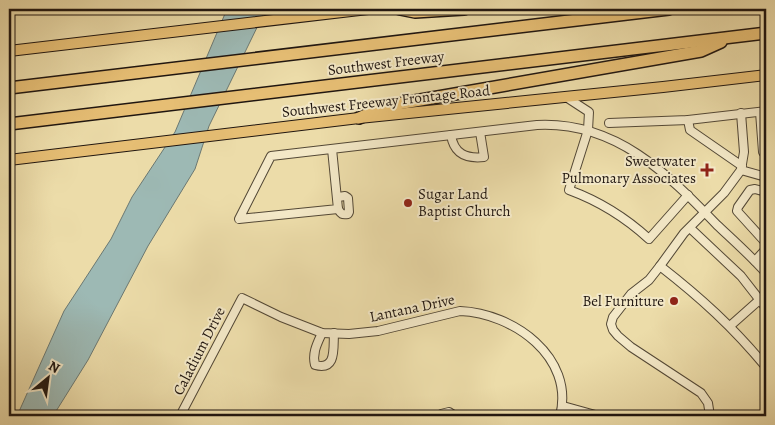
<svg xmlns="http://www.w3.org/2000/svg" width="775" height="425" font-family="Alegreya,serif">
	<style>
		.water { fill: #9db9b4; stroke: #6b7872 }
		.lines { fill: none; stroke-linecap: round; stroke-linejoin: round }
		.minor-casing { stroke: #534836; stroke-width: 10 }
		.major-casing { stroke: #201610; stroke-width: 12 }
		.highway-casing { stroke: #201610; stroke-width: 14 }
		.minor { stroke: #f3e8c7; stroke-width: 8 }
		.major { stroke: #e6be74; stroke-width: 10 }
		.highway { stroke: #e6be74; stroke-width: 11 }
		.poi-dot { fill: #8f2418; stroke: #f3e8c7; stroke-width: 2 }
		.labels { text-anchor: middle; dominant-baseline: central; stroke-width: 4; stroke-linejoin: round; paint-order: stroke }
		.street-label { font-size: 15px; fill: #201610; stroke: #f3e8c7 }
		.poi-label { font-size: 15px; fill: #201610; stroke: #f3e8c7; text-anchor: end }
	</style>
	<rect width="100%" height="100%" fill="#ecdca9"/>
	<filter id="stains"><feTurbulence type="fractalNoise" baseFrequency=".004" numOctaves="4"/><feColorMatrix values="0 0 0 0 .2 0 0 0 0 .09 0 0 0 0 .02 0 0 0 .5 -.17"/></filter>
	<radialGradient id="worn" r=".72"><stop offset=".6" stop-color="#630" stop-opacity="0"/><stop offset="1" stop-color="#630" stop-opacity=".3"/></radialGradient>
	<polygon class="water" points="227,9 266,9 209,126 195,169 148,246 88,360 53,416 17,416 64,311 111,239 132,197 175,132"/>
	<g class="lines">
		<g class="minor-casing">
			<g id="minor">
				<path d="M566,97L589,112L588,130L569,190C599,201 625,217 649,239L688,195"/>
				<polyline points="760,112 763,152 766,156"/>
				<path d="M741,113L744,152L741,170L724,193L684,233L660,266C701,298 733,327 766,367"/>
				<polyline points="688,120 690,130 742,166"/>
				<polyline points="609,123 688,120 766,111"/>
				<path d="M451,135C454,154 466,159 484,157L480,132"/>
				<path d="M332,149L338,209L239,219L271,156L537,125C615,121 667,173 717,225C734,241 751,256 766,273"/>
				<polyline points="741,170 766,177"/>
				<polyline points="766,192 755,189 750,190 738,207 737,211 766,243"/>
				<path d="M338,197L345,196L348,198L349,212L348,214C342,215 341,214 338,209"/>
				<polyline points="690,228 741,276 766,308"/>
				<polyline points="755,261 766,249"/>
				<polyline points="660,266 649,280 631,294 613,317 611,324 613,330 618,336 631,347 701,393 708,403 710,416"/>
				<polyline points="730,326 766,294"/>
				<path d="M322,333C317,344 312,353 315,365C337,371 333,348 334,333"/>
				<polyline points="563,406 599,416"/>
				<path d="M180,416L242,298L281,317L322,333L349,334L378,331L460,311C513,313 575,357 560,416"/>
				<polyline points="440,416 441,414 449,412 455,416"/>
			</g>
		</g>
		<g class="major-casing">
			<g id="major">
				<polyline points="9,51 368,9"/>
				<polyline points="9,160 359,118 663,87 766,75"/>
			</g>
		</g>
		<g class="highway-casing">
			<g id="highway">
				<polyline points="400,9 415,12 464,9"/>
				<polyline points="9,88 669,9"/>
				<polyline points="359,118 386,106 701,51 721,42"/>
				<polyline points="9,124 766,33"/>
			</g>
		</g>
		<use href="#minor" class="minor"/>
		<use href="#major" class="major"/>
		<use href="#highway" class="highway"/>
	</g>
	<g class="poi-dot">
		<path d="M704.5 162.5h5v5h5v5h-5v5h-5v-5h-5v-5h5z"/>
		<circle cx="408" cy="203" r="5"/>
		<circle cx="674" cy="301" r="5"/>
	</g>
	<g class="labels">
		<g class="street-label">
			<text transform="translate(386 63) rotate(-7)">Southwest Freeway</text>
			<text transform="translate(386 101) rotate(-6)">Southwest Freeway Frontage Road</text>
			<text transform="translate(412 308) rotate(-12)">Lantana Drive</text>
			<text transform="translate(199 351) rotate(-63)">Caladium Drive</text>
		</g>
		<g class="poi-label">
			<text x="696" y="161">Sweetwater<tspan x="696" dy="17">Pulmonary Associates</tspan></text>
			<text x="418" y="194" text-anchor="start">Sugar Land<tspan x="418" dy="17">Baptist Church</tspan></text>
			<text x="664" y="301">Bel Furniture</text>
		</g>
	</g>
	<rect width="775" height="425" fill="none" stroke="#ecdca9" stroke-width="30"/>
	<rect x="10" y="10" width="755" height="405" fill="none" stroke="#201610" stroke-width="2.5"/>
	<rect x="15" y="15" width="745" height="395" fill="none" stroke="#201610"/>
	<g transform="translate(48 378) rotate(29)" stroke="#f3e8c7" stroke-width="4" paint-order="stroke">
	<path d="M0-4L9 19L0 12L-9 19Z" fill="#201610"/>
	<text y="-8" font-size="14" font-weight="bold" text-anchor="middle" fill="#201610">N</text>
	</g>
	<rect width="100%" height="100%" filter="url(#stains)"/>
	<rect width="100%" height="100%" fill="url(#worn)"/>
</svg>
